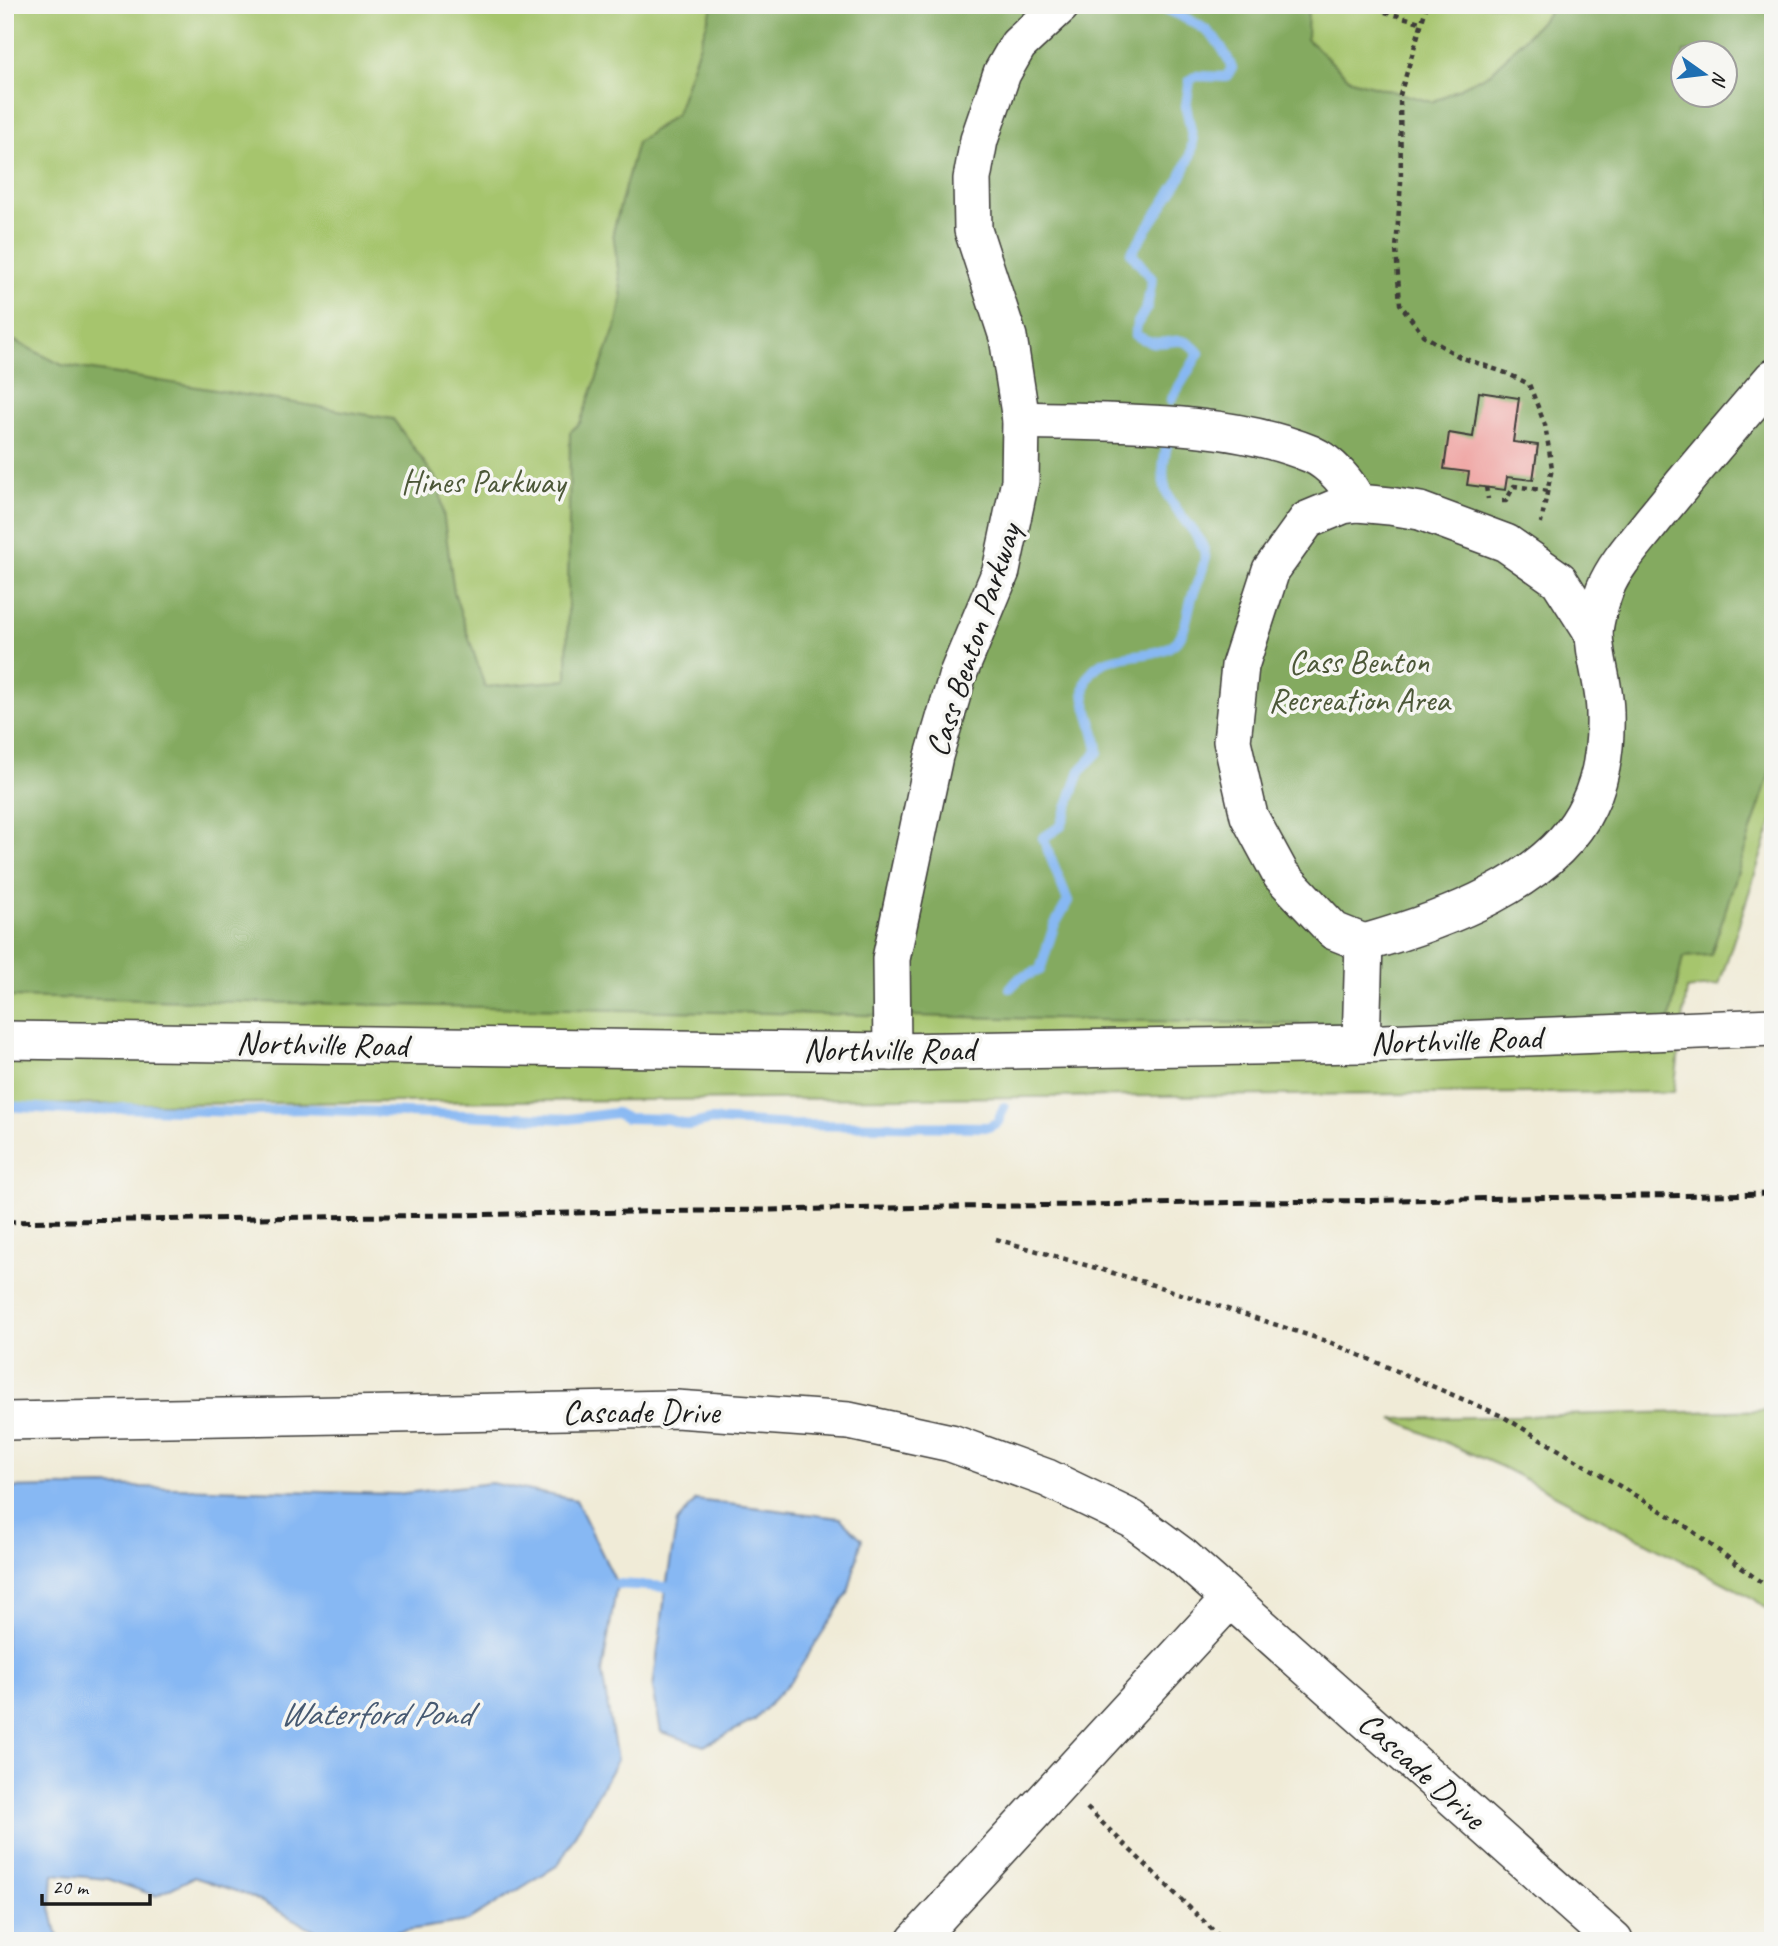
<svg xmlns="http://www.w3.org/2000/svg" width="1778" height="1946" font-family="Caveat,sans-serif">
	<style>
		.green { fill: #a6c56d; stroke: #617044; stroke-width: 2; fill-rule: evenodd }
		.forest { fill: #84aa60; stroke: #50633e; stroke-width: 2; fill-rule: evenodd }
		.water { fill: #87b8f3; stroke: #526a88; stroke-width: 2 }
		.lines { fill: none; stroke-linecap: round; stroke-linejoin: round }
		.stream { stroke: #87b8f3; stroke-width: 10 }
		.building { fill: #efa2a0 }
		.minor-casing { stroke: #3c3b38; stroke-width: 40 }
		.path { stroke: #3c3b38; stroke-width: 4.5; stroke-dasharray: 5 5; stroke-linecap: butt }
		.minor { stroke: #fff; stroke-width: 37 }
		.rail { stroke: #1c1c1c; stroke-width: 5; stroke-dasharray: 10 5; stroke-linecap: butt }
		.labels { text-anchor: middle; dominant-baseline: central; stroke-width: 7; stroke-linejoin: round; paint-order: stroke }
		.park-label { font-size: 33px; fill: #4c5738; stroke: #f6f6f2 }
		.street-label { font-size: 33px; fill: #1c1c1c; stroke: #f6f6f2 }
		.water-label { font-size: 35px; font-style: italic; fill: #475a72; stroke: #f6f6f2 }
	</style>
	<rect width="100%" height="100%" fill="#f6f6f2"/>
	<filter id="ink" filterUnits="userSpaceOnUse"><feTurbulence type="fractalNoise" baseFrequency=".0143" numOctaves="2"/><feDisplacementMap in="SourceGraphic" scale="14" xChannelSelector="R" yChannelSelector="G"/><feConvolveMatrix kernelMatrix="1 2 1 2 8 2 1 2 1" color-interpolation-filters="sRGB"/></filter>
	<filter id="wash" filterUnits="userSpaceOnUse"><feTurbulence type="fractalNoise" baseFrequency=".00686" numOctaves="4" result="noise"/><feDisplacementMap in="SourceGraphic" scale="28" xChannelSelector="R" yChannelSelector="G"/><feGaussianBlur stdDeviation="1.57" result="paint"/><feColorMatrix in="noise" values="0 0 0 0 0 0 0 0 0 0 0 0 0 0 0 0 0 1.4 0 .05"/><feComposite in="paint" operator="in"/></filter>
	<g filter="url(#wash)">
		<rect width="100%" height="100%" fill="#f0ebd7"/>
		<g class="green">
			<path d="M5,5H1773V819L1719,985L1687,989L1674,1092L5,1105ZM1684,52H1726V94H1684Z"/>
			<polygon points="1773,1410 1773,1614 1753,1598 1502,1467 1392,1419"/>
		</g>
		<path class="forest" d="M713,5H1308L1307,39L1351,80L1432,102L1491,73L1556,5H1773V763L1711,955L1683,957L1667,1032L5,997V336L62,365L393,419L439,483L454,592L485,687L567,680L570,432L580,423L617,323L622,298L613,232L637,142L676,114ZM1684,52H1726V94H1684Z"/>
		<g class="water">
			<polygon points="491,1483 576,1500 617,1584 602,1673 617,1760 558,1865 468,1921 335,1941 250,1896 194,1877 156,1896 107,1879 53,1874 51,1908 59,1941 5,1941 5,1488 103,1486 396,1494"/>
			<polygon points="696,1500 840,1518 862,1539 848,1593 794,1677 755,1720 704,1746 661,1732 653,1688 666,1587 677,1522"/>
		</g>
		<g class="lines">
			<g class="stream">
				<path d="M1158,5C1196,24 1215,26 1232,68L1226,77L1196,76L1190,80L1186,106L1193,141L1190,157L1180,179L1131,253L1152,279L1147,307L1137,324L1135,335C1140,337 1146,341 1152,342C1174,346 1180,331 1199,353L1171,400"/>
				<path d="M1010,988L1020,978L1040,970L1054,926L1068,901L1043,838L1061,826L1080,771L1098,752C1097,730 1081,703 1085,686C1095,643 1153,665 1176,642C1186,632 1188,610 1192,597C1196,585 1205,569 1205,556C1205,548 1199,539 1194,532C1166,496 1156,488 1168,441"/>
				<polyline points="5,1106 87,1111 125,1108 237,1112 299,1109 569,1119 616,1113 626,1118 667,1119 689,1125 711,1120 793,1125 988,1127 998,1122 1004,1107"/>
				<polyline points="617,1584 666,1587"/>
			</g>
		</g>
		<g id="blocks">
			<g class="building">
				<polygon points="1366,5 1387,5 1385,12"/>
				<polygon points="1479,392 1519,398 1513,442 1538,445 1533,480 1507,477 1505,490 1467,485 1469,472 1444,469 1449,433 1473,437"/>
			</g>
		</g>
	</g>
	<g filter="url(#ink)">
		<use href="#blocks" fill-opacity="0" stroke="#3c3b38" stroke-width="2"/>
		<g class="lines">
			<g class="minor-casing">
				<g id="minor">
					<path d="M1021,420C1110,423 1228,419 1311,454C1331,463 1349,484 1358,503"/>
					<polyline points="1364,943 1334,931 1281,875 1249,816 1232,741 1240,666 1271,570 1307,520 1343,505 1358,503 1390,506 1420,511 1506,543 1559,580 1594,635"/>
					<path d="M1364,943C1439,922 1552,883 1588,806C1602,778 1606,744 1605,713C1605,687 1595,661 1594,635C1594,620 1600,603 1605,589C1614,566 1635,543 1650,524C1690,474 1731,427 1773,378"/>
					<polyline points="5,1040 892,1052 1361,1044 1773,1027"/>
					<polyline points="1361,1044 1364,943"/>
					<polyline points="892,1052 891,959 934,756 958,674 1001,571 1020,481 1021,420 1008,337 973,230 972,179 979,140 1002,73 1018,45 1061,5"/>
					<polyline points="5,1421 676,1409 849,1421 951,1443 1047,1478 1132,1519 1182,1556 1614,1941"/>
					<polyline points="915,1941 1230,1599"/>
				</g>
			</g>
			<g class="path">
				<polyline points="1427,5 1400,95 1401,182 1396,249 1400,304 1423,335 1460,357 1506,373 1529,384 1545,425 1552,468 1541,523"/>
				<polyline points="1385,12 1420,22"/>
				<polyline points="1486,487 1488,499"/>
				<polyline points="1502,501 1506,501 1514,486 1548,491"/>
				<polyline points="996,1239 1144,1282 1329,1342 1502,1416 1680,1522 1773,1591"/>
				<polyline points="1087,1808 1224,1941"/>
			</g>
			<use href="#minor" class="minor"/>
			<polyline class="rail" points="5,1222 1773,1194"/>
		</g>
	</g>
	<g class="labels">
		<g class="park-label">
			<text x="483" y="482">Hines Parkway</text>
			<text x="1359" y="662">Cass Benton<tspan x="1359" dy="38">Recreation Area</tspan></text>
		</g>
		<g class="street-label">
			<text transform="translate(973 640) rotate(-72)">Cass Benton Parkway</text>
			<text transform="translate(1456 1040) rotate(-2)">Northville Road</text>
			<text transform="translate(322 1044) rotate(1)">Northville Road</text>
			<text x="889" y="1050">Northville Road</text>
			<text x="641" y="1412">Cascade Drive</text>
			<text transform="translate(1422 1770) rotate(42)">Cascade Drive</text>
		</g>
		<g class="water-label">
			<text x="375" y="1713">Waterford Pond</text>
		</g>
	</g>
	<rect width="1778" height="1946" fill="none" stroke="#f6f6f2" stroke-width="28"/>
	<g transform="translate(1704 74) rotate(104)"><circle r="33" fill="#f6f6f2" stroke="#9f9f9c" stroke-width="2"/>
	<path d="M0-5L12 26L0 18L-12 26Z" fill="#1f6fb2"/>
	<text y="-10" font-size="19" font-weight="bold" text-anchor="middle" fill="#1c1c1c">N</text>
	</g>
	<path d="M42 1894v10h108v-10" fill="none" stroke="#1c1c1c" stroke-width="3.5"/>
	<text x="52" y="1894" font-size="21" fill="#1c1c1c" stroke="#f6f6f2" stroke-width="5" paint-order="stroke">20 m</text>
</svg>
